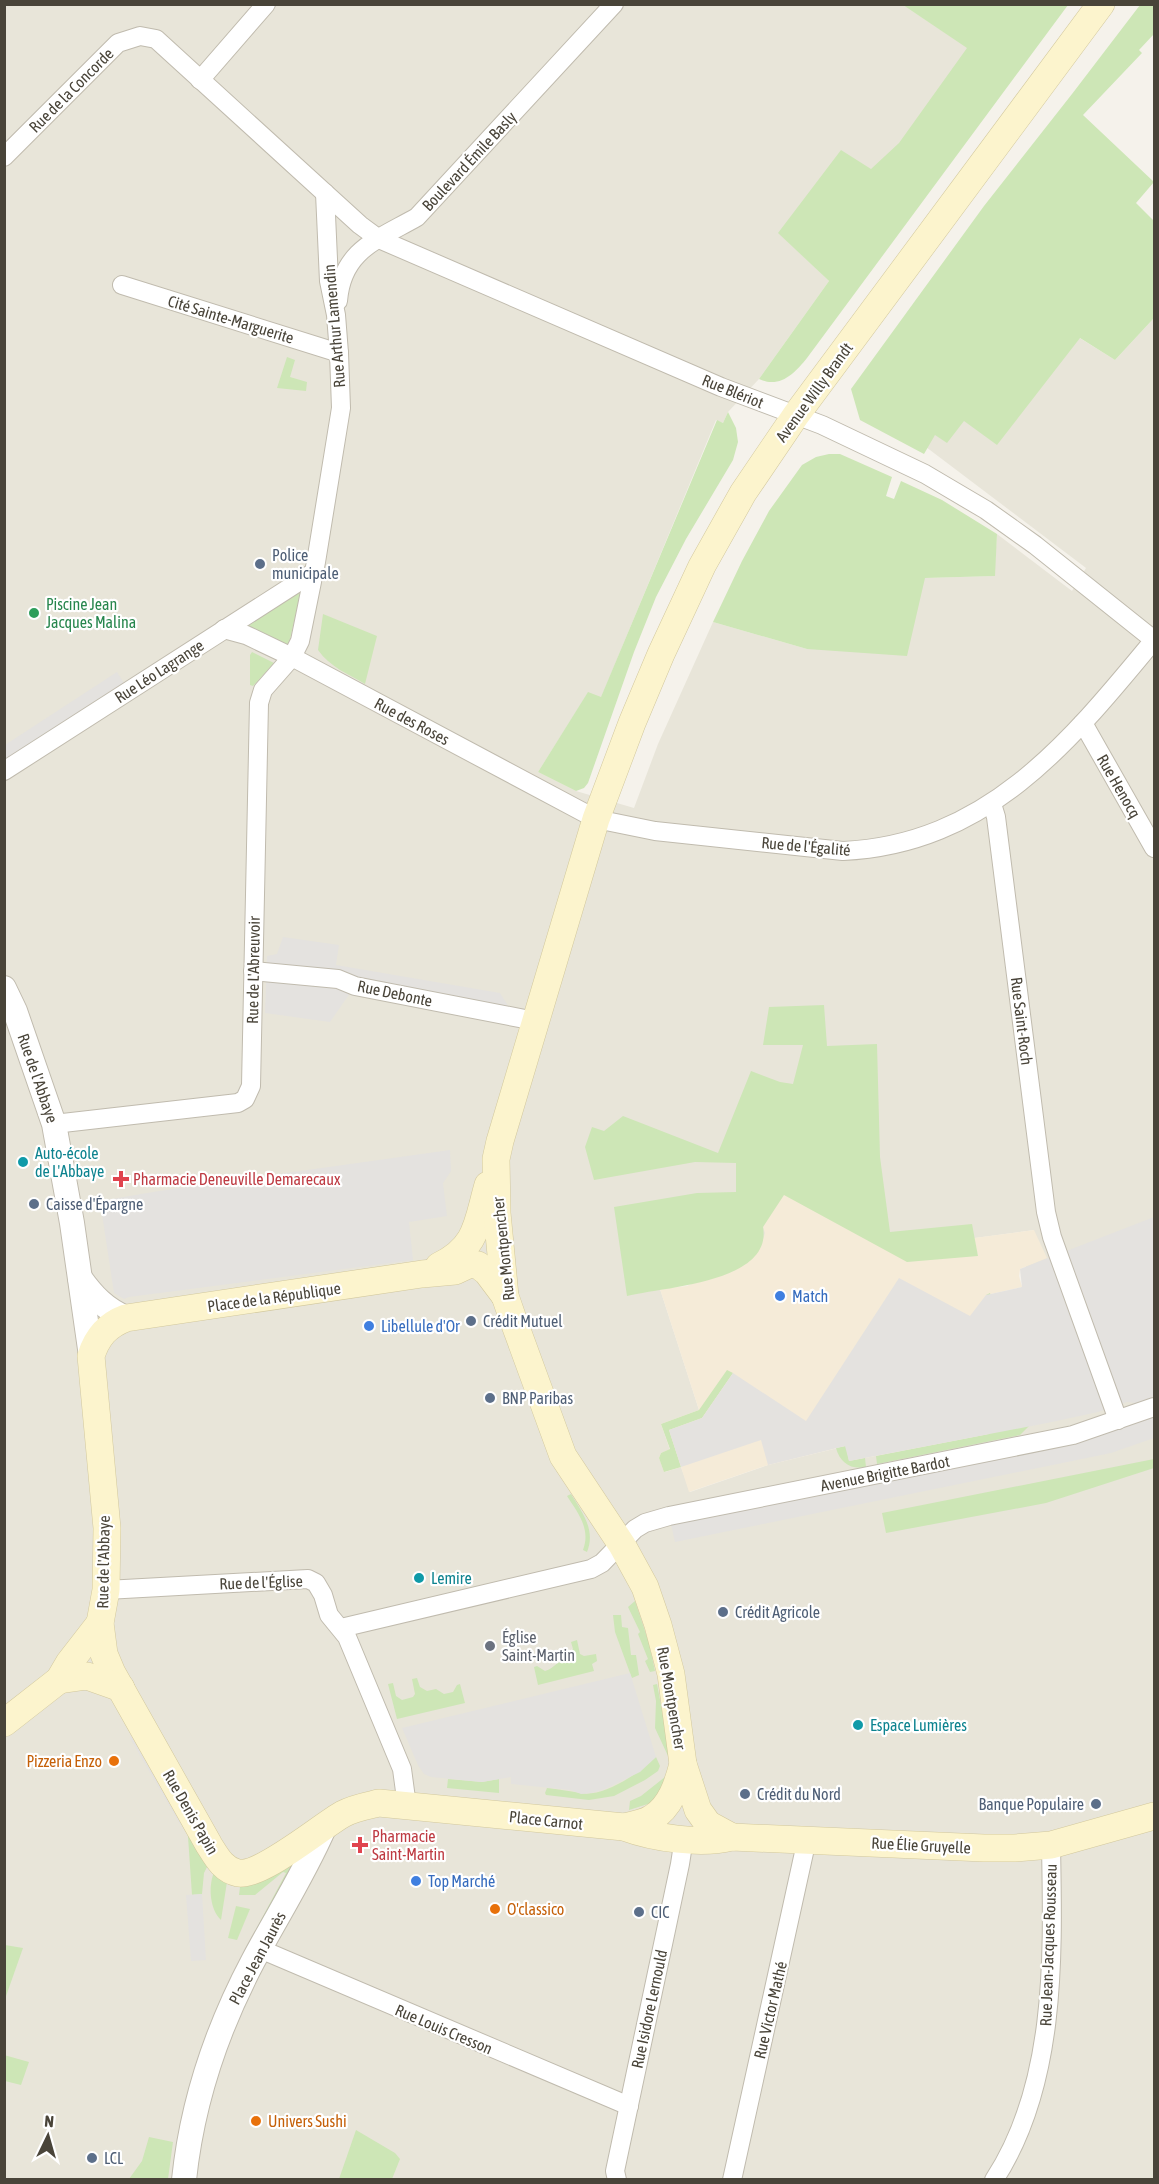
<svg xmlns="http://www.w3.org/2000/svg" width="1159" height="2184" font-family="'Asap Condensed',sans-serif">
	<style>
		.residential { fill: #e8e5d9; fill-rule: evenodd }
		.commercial { fill: #f5ebd8 }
		.green { fill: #cde6b6 }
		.parking { fill: #e4e2df }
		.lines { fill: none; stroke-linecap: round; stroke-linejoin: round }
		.minor-casing { stroke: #c0bbae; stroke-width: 20 }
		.tertiary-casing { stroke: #c0bbae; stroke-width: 26 }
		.secondary-casing { stroke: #d2c89d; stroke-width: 28 }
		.minor { stroke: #fff; stroke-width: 18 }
		.tertiary { stroke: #fff; stroke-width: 24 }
		.secondary { stroke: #fcf4cd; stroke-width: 27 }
		.service-dot { fill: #5c6f8a; stroke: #fff; stroke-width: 2 }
		.leisure-dot { fill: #2e9e5b; stroke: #fff; stroke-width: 2 }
		.culture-dot { fill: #0f9aa8; stroke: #fff; stroke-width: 2 }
		.health-dot { fill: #e0444e; stroke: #fff; stroke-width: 2 }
		.shop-dot { fill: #3f7fe0; stroke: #fff; stroke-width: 2 }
		.worship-dot { fill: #6b7280; stroke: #fff; stroke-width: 2 }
		.food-dot { fill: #e8710a; stroke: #fff; stroke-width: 2 }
		.labels { text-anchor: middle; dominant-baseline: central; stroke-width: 4.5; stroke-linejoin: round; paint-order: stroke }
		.street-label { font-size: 16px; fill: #494439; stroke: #fff }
		.service-label { font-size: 16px; fill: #4e5e75; stroke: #fff; text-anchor: start }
		.leisure-label { font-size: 16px; fill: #27864d; stroke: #fff; text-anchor: start }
		.culture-label { font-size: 16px; fill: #0d838f; stroke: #fff; text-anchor: start }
		.health-label { font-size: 16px; fill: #be3a42; stroke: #fff; text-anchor: start }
		.shop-label { font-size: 16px; fill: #366cbe; stroke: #fff; text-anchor: start }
		.worship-label { font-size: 16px; fill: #5b616d; stroke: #fff; text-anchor: start }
		.food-label { font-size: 16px; fill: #c56008; stroke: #fff; text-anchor: start }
	</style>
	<rect width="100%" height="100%" fill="#f5f2eb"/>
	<path class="residential" d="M5,5H903L988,61L899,187L779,233L829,281L759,379L728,412L723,423L716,420L601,698L588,693L538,772L576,791L634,808L658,744L713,622L807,649L925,578L994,576L997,534L1072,591L1086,568L926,447L1028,306L1115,360L1154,318V2179L5,2180ZM849,1230L975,1238L1034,1230L989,1434L849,1461L846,1446L768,1465L690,1492L681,1467L665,1472L659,1458L661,1453L670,1450L661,1424L699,1410L660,1289Z"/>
	<polygon class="commercial" points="796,1173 849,1230 978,1256 974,1238 1034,1230 1047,1258 1020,1269 1019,1276 1022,1287 986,1295 989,1434 849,1461 845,1446 768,1465 689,1492 681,1467 664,1472 659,1458 661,1453 670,1449 661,1424 699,1410 660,1289 687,1286 757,1252 762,1242 765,1233 763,1227"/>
	<g class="green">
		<path d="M903,5H1068L807,358C795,373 780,389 759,379L829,281L778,233L841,150L871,169L899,143L967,48Z"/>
		<polygon points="1140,5 1154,5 1154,34 1139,50 1142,53 1083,115 1154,182 1136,203 1154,221 1154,318 1115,360 1080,338 997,445 964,421 947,443 935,435 924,454 860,420 851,389 984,206 1072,94"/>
		<polygon points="287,357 295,360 290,377 307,382 306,391 277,388"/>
		<polygon points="728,412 736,428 738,442 733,460 686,539 656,597 634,652 588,783 584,788 576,791 538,772 588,692 601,697 717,420 723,423"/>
		<polygon points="829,454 840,454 892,477 886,496 894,499 901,481 942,500 997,534 995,576 925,578 907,656 807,649 713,622 742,561 769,511 802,465 816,457"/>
		<polygon points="297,591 301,591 288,648 249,629 247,623"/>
		<path d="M323,614L377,636L365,684C348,674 330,667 318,650Z"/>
		<polygon points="252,652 274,663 253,686 250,685 250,655"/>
		<path d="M824,1005L827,1046L877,1044L880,1157L890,1232L972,1224L978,1256L907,1262L784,1195L763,1227C773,1283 662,1287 627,1296L614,1207L697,1193L736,1192V1163L695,1162L594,1180L585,1147L592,1127L604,1131L623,1116L718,1153L751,1071L780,1082L793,1084L803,1045H763L769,1007Z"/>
		<polygon points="990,1293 1029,1426 1020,1435 877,1464 876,1456 989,1434 986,1295"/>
		<polygon points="727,1370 733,1373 702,1418 669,1430 681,1467 664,1472 659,1458 661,1453 670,1449 661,1424 699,1410"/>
		<path d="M846,1446L849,1461L865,1458L866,1467C851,1470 840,1463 836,1448Z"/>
		<polygon points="1154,1459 1154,1468 1046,1503 886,1533 882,1513"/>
		<path d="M571,1494C582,1512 596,1530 587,1552L583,1550C591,1529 578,1513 567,1496Z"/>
		<polygon points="635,1601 649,1643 655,1671 650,1672 645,1661 648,1659 638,1634 640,1632 628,1607"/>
		<polygon points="613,1615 621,1615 622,1627 628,1628 631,1655 636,1655 639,1675 632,1678 630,1673 615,1632"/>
		<path d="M577,1640L580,1654L584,1656L596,1654L597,1661L592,1664L594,1671L538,1685L534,1667L537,1666L545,1671C555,1668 558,1660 568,1657L573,1649L571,1642Z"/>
		<polygon points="417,1678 420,1687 427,1691 436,1689 444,1694 453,1692 457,1685 460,1684 465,1703 397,1719 388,1684 393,1683 396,1696 402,1700 413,1697 415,1694 412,1679"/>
		<polygon points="657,1684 671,1757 669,1758 655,1728 656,1701 653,1685"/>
		<path d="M656,1757L660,1766L658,1771L645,1780L614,1796L589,1800L546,1795L545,1793L547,1788C558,1789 569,1791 580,1793C604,1798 640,1772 656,1757Z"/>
		<polygon points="670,1773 671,1775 651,1803 629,1810 630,1801 641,1796"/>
		<polygon points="448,1779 482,1782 499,1779 499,1793 447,1788"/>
		<polygon points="187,1822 210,1861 204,1873 202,1894 192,1895"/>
		<path d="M294,1855L301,1859L253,1948L247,1946L286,1873L283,1872L255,1895H239L240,1887C268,1882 275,1874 294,1855Z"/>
		<path d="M215,1870L227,1882L221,1920C209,1909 208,1884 215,1870Z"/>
		<polygon points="236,1906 250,1909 237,1940 228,1938"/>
		<polygon points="5,1945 23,1948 5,1999 4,1945"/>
		<polygon points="4,2055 29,2062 21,2085 5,2081"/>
		<polygon points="356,2130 395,2153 400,2159 392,2179 339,2179"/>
		<polygon points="149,2137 173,2142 168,2179 129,2179 142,2161"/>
	</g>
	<g class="parking">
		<polygon points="117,672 129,691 5,771 5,745"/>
		<polygon points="283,937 339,945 336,965 500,993 516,1018 355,986 330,1022 265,1013 267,956 277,954"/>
		<polygon points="450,1150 451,1171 443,1183 447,1216 409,1222 413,1260 129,1297 124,1299 114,1293 100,1201 159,1191"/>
		<polygon points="1154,1217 1154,1397 1136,1403 1127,1402 1098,1412 1052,1422 849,1461 845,1446 768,1465 761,1440 681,1467 669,1430 702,1418 733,1373 806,1421 899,1278 970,1316 986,1295 1022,1287 1020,1269"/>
		<polygon points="1154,1407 1154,1438 1111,1453 675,1542 669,1516 1073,1435"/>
		<polygon points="630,1673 656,1757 640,1772 605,1789 591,1793 581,1794 571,1790 511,1784 511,1777 482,1782 431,1777 424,1774 418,1765 402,1728"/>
		<polygon points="138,1720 195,1820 180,1824 130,1738"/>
		<polygon points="202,1894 206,1960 191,1961 186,1895"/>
	</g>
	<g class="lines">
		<g class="minor-casing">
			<g id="minor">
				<polyline points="200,80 266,4"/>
				<polyline points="4,157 118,43 140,36 156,39 360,225 379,239 721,387 822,425 925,474 986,510 1035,545 1154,640"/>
				<polyline points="122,285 339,353"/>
				<path d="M338,301C342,250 377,240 417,217L614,4"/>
				<path d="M224,629L246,635L292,657L596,819L655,831L843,851C987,844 1069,743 1154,640"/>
				<polyline points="1083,723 1154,848"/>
				<polyline points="4,771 314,572"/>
				<polyline points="992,804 996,817 1046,1212 1052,1237 1118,1420"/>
				<polyline points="253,971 338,979 355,986 535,1021"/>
				<polyline points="54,1124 238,1103 245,1099 251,1086 259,703 263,690 292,657 300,641 316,562 341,408 339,353 336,315 329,281 325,193"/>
				<polyline points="106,1590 308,1579 316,1583 323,1595 329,1615 347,1637 402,1769 407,1806"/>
				<polyline points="341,1628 591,1569 602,1563 635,1529 645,1523 669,1516 1073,1435 1154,1407"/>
				<polyline points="260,1949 629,2106"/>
				<polyline points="617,2180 615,2171 680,1864 684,1838"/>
				<polyline points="732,2180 807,1839"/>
				<path d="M994,2180C1057,2084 1053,1955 1051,1845"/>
			</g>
		</g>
		<g class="tertiary-casing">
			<g id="tertiary">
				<polyline points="4,988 15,1011 54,1124 72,1223 91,1356"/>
				<path d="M80,1278C93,1296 105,1309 126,1318"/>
				<path d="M184,2180C192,2103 217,2029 253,1961C277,1916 304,1874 324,1828"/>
			</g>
		</g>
		<g class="secondary-casing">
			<g id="secondary">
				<path d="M439,1266C478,1247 477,1223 488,1185"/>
				<path d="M505,1296L487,1272L478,1265L470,1264L455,1271L422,1274L126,1318C107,1325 97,1337 91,1356L107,1528L106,1590L100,1623L104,1654L112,1673L209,1845C216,1856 223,1870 238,1873C261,1877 320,1827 343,1814C354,1808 366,1806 379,1803L624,1827C654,1838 701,1845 732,1837L984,1848H1015L1051,1845L1154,1816"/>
				<polyline points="59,1680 87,1676 121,1688"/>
				<polyline points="4,1723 59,1680 69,1663 100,1623"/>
				<path d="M624,1827C633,1825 645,1823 652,1818C671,1807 678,1783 683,1764"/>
				<polyline points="732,1837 708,1824 698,1810 683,1764 671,1674 658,1625 645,1587 622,1545 563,1456 514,1322 505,1296 497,1213 496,1159 500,1141 596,819 632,723 661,654 702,566 743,493 796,415 1101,4"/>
			</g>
		</g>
		<use href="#minor" class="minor"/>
		<use href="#tertiary" class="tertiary"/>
		<use href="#secondary" class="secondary"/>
	</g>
	<g class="service-dot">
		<circle cx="260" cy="564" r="6"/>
		<circle cx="34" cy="1204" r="6"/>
		<circle cx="471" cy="1321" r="6"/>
		<circle cx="490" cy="1398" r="6"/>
		<circle cx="723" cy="1612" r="6"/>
		<circle cx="745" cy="1794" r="6"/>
		<circle cx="1096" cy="1804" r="6"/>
		<circle cx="639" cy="1912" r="6"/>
		<circle cx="92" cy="2158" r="6"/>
	</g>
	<circle class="leisure-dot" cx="34" cy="613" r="6"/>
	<g class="culture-dot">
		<circle cx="23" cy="1162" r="6"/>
		<circle cx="419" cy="1578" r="6"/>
		<circle cx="858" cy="1725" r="6"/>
	</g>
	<g class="health-dot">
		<path d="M118 1170h6v6h6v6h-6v6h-6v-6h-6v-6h6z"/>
		<path d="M357 1836h6v6h6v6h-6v6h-6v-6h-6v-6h6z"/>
	</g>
	<g class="shop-dot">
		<circle cx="780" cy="1296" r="6"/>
		<circle cx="369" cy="1326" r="6"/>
		<circle cx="416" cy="1881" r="6"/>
	</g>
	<circle class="worship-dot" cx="490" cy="1646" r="6"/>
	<g class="food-dot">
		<circle cx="114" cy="1761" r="6"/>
		<circle cx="495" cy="1909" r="6"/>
		<circle cx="256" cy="2121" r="6"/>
	</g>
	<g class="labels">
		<g class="street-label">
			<text transform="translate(71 90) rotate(-45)">Rue de la Concorde</text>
			<text transform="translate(469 161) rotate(-47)">Boulevard Émile Basly</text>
			<text transform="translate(231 319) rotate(17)">Cité Sainte-Marguerite</text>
			<text transform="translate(334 326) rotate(-95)">Rue Arthur Lamendin</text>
			<text transform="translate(733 391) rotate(22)">Rue Blériot</text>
			<text transform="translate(814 392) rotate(-54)">Avenue Willy Brandt</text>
			<text transform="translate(159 671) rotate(-33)">Rue Léo Lagrange</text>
			<text transform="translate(412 721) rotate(28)">Rue des Roses</text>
			<text transform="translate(1119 786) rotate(60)">Rue Henocq</text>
			<text transform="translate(806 846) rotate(5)">Rue de l'Égalité</text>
			<text transform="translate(253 970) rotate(-89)">Rue de L'Abreuvoir</text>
			<text transform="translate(395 993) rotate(12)">Rue Debonte</text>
			<text transform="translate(1022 1021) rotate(83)">Rue Saint-Roch</text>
			<text transform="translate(38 1078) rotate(71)">Rue de l'Abbaye</text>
			<text transform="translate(503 1249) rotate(-96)">Rue Montpencher</text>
			<text transform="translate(274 1297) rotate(-8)">Place de la République</text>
			<text transform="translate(885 1473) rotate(-11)">Avenue Brigitte Bardot</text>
			<text transform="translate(103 1562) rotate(-89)">Rue de l'Abbaye</text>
			<text transform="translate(261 1582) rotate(-2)">Rue de l'Église</text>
			<text transform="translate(672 1698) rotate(80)">Rue Montpencher</text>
			<text transform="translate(191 1812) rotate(60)">Rue Denis Papin</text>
			<text transform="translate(546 1820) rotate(6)">Place Carnot</text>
			<text transform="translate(921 1845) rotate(3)">Rue Élie Gruyelle</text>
			<text transform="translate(1048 1945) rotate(-88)">Rue Jean-Jacques Rousseau</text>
			<text transform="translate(257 1958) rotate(-62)">Place Jean Jaurès</text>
			<text transform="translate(649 2009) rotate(-78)">Rue Isidore Lernould</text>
			<text transform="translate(770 2010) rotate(-77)">Rue Victor Mathé</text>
			<text transform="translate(444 2029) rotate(23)">Rue Louis Cresson</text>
		</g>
		<g class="service-label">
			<text x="272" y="555">Police<tspan x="272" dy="18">municipale</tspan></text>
			<text x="46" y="1204">Caisse d'Épargne</text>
			<text x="483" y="1321">Crédit Mutuel</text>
			<text x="502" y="1398">BNP Paribas</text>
			<text x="735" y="1612">Crédit Agricole</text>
			<text x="757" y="1794">Crédit du Nord</text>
			<text x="1084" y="1804" text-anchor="end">Banque Populaire</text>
			<text x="651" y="1912">CIC</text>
			<text x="104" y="2158">LCL</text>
		</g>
		<g class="leisure-label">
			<text x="46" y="604">Piscine Jean<tspan x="46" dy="18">Jacques Malina</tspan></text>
		</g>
		<g class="culture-label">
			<text x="35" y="1153">Auto-école<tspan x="35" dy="18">de L'Abbaye</tspan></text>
			<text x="431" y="1578">Lemire</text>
			<text x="870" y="1725">Espace Lumières</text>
		</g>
		<g class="health-label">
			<text x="133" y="1179">Pharmacie Deneuville Demarecaux</text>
			<text x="372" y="1836">Pharmacie<tspan x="372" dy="18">Saint-Martin</tspan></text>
		</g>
		<g class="shop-label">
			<text x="792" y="1296">Match</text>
			<text x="381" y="1326">Libellule d'Or</text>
			<text x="428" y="1881">Top Marché</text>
		</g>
		<g class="worship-label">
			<text x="502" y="1637">Église<tspan x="502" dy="18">Saint-Martin</tspan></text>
		</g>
		<g class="food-label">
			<text x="102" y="1761" text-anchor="end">Pizzeria Enzo</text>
			<text x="507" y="1909">O'classico</text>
			<text x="268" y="2121">Univers Sushi</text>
		</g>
	</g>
	<rect width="1159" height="2184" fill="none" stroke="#494439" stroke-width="12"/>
	<g transform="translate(48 2136) rotate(5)" stroke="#ffffff" stroke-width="4.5" paint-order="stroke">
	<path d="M0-4.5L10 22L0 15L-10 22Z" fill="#494439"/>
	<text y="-9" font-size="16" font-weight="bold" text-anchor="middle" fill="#494439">N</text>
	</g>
</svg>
